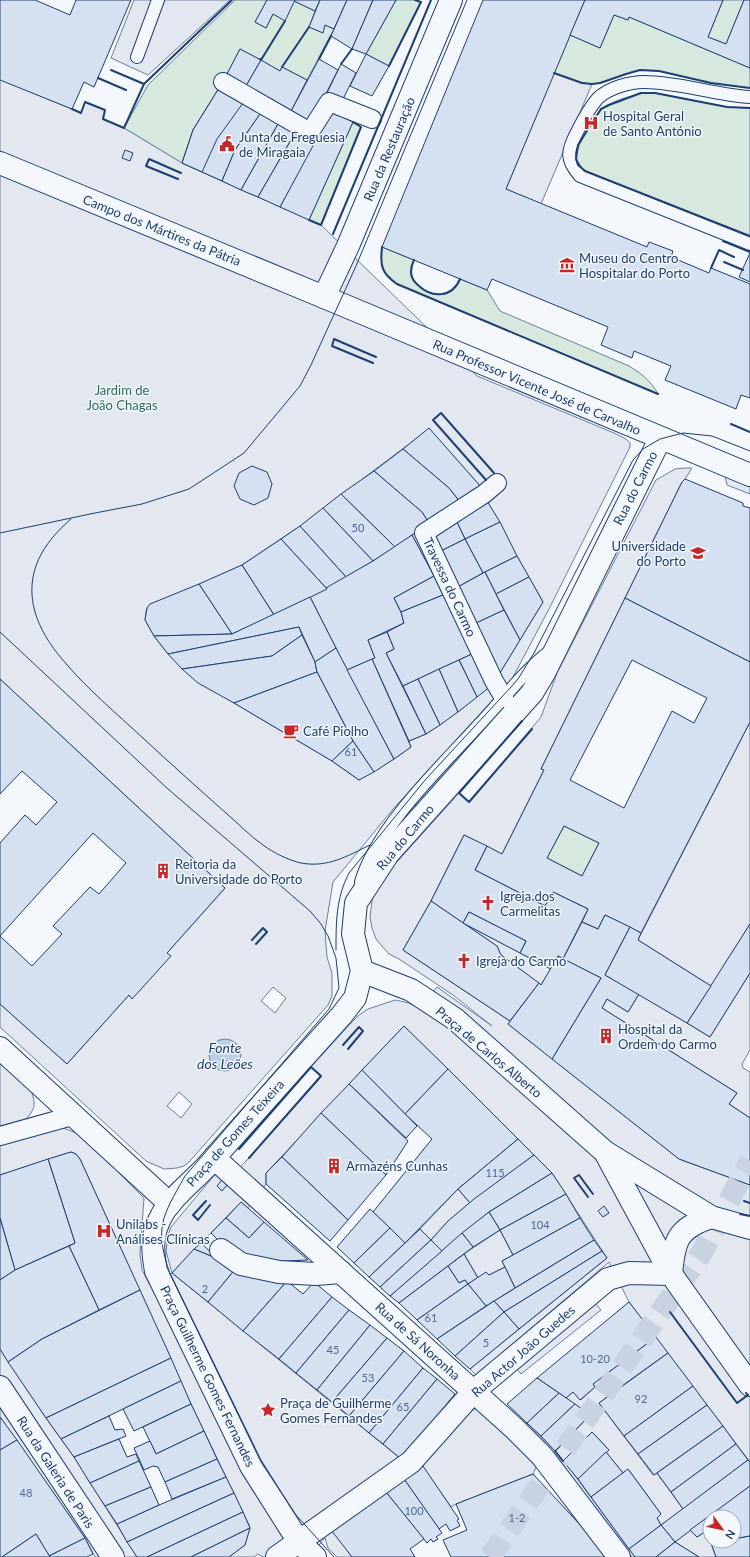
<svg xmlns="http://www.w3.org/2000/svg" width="750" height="1557" font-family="Lato,sans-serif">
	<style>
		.green { fill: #d7e8df; stroke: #687fa3 }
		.parking { fill: #e3e8f0; stroke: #687fa3; fill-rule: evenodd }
		.water { fill: #bed0e5; stroke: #687fa3 }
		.building { fill: #d5e0f0; stroke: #1d3f73; fill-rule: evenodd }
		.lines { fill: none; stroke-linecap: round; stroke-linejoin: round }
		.secondary-tunnel { stroke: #c9d2e0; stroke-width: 22; stroke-dasharray: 22 11; stroke-linecap: butt }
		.service-casing { stroke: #1d3f73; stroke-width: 14 }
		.pedestrian-casing { stroke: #1d3f73; stroke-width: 20 }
		.minor-casing { stroke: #1d3f73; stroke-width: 24 }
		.tertiary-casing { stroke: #1d3f73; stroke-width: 24 }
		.secondary-casing { stroke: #1d3f73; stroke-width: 24 }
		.service { stroke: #f4f7fb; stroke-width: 12 }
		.pedestrian { stroke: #f4f7fb; stroke-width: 18 }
		.minor { stroke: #f4f7fb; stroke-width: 22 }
		.tertiary { stroke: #f4f7fb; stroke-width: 22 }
		.secondary { stroke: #f4f7fb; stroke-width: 22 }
		.tram { stroke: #1d3f73; stroke-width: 1 }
		.wall { stroke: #1d3f73; stroke-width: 2 }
		.labels { text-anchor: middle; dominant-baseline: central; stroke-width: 3; stroke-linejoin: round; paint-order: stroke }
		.number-label { font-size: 11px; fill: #4b6792 }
		.poi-label { font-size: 13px; fill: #1d3f73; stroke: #f4f7fb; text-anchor: start }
		.street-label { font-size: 13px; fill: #1d3f73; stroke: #f4f7fb }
		.park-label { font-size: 13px; fill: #2c6c60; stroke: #f4f7fb }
		.water-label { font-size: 14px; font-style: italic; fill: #1d3f73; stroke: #f4f7fb }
	</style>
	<rect width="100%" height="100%" fill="#f4f7fb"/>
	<g class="green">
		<polygon points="235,0 267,0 255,22 266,28 273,14 285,20 294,1 315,11 309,27 322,32 325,25 334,29 307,80 282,67 280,71 240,49 223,82 193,130 182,163 124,128 148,85"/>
		<polygon points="396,0 415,0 421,2 389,66 366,54"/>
		<polygon points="723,0 744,0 726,44 708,37"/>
		<polygon points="614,15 628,20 629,17 750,68 750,88 711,83 659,71 640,70 626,74 600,83 592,84 582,83 554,73 570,35 600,48"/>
		<path d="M641,93H655L727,107L750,108V236L585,171C581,167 576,164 576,159C575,148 593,118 601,110C609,101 630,97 641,93Z"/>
		<polygon points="353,122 361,127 321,225 309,220"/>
		<path d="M382,247L414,260C412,264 411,268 411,272C411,278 414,282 419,286C432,298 452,298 460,279L487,290L500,311L629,366C642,374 651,381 658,394L397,284C381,273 380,265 382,247Z"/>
		<polygon points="564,826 599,843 582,876 547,858"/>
	</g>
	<g class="parking">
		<polygon points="134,0 230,0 148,75 111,58"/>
		<polygon points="554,73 582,83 592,84 541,204 506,189"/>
		<path d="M0,79L81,113L85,102L105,110L103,119L124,128L182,163L321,225L477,376L614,433L626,439L630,443V447L550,607L512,679L394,808L333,882L325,931L327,957L332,973V996L328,1005L189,1162L184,1166L177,1168L164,1169L146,1161L0,1027V1004L67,1064L129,995L132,998L167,953L225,888L0,679ZM429,429L482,488L412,535L474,653L463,708L426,734L409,741L411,747L394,759L359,780L332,761L234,703L168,654L154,636L145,620L146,612L147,608L242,565L300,526ZM434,533L517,556L543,602L498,676ZM273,987L286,998L275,1013L261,1001ZM179,1092L192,1104L181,1118L167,1106Z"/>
		<polygon points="685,468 692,468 685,479 682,482 541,769 544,770 502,854 464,835 431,901 403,950 510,1021 508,1024 679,1159 750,1185 750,1462 629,1302 609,1262 476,1375 470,1369 607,1258 552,1173 404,1026 266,1173 266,1184 248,1208 241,1202 172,1273 401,1459 476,1408 479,1409 526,1455 536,1467 533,1474 456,1504 451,1507 422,1466 332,1530 352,1557 337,1557 328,1548 325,1538 309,1557 263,1557 258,1554 254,1557 229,1557 245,1545 250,1527 191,1404 80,1159 76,1154 71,1152 0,1175 0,1144 61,1127 76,1133 85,1139 144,1198 140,1254 142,1270 150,1285 172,1273 166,1251 168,1235 171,1227 217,1172 227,1181 249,1158 321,1077 311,1067 349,1025 358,1016 368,1009 395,1000 409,1003 419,1008 437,987 492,1026 453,995 399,959 389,954 376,939 372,928 370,917 373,893 377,884 459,793 469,802 541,717 557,673 656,480 675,469"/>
		<polygon points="725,476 750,487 750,494 727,485"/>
		<polygon points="525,678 530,681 418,809 415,806 416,803"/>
		<polygon points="750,722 750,924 711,986 638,940"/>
		<polygon points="463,923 551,969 541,985 501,955 497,946"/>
		<polygon points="750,973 750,1050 742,1064 743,1068 750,1072 750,1118 729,1104 737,1093 602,1008 607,999 628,1012 639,994 710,1037"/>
		<polygon points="0,1062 28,1087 32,1093 34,1100 34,1107 31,1113 26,1119 20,1122 0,1129"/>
		<polygon points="458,1189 470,1203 448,1221 431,1240 420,1229"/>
		<polygon points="500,1230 513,1255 502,1261 505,1267 489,1275 478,1278 464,1254"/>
		<polygon points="595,1303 601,1310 521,1374 516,1368"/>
		<polygon points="0,1349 46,1418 74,1457 137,1557 95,1557 85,1538 0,1417"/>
		<polygon points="601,1378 612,1393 599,1403 653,1475 657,1473 683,1509 661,1525 657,1518 661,1514 629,1470 623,1473 606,1452 609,1450 592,1432 564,1461 635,1557 632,1557 626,1550 558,1458 540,1438 525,1424 527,1423 556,1451 590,1415 566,1398 573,1392 581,1400 595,1387 593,1384"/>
		<polygon points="690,1530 697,1537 708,1530 710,1541 716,1557 699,1557 675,1542"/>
	</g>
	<circle class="water" cx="225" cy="1055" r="16"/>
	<g class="building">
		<polygon points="0,0 35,0 70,15 76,0 131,0 94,87 84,82 72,109 0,80"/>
		<polygon points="267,0 295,0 285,21 273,14 266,28 255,22"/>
		<polygon points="295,0 320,0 315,11 294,1"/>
		<polygon points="320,0 347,0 334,29 325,25 323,33 309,27"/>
		<polygon points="347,0 373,0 352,49 331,36"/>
		<polygon points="373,0 396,0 366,54 352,49"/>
		<polygon points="483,0 585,0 506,189 647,247 649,242 673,251 671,257 709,273 711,268 750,284 750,398 741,395 736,409 665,380 671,366 634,351 632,358 601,345 608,327 492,279 487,290 382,247"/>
		<polygon points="585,0 723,0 708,37 726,44 744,0 750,0 750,68 629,17 628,20 614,15 600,48 570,35"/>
		<polygon points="240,49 261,60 246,86 227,74"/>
		<polygon points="366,54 389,66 372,96 350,86"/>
		<polygon points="319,59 338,70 310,125 290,113"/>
		<polygon points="261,60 280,71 282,67 307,80 290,113 246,86"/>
		<polygon points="341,64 356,73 343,99 326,95"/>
		<polygon points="219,88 243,103 217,139 202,172 182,163 193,130"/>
		<polygon points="219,88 295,133 258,197 182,163 193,130"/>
		<polygon points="243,103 260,114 235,150 222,181 202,172 217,139"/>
		<polygon points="330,111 353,122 309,220 280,207"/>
		<polygon points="260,114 278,124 241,190 222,181 235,150"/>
		<polygon points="278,124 295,133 258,197 241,190"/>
		<polygon points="295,133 314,144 280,207 258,197"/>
		<polygon points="125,150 133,153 130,161 122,158"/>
		<polygon points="750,253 750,282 739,277"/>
		<polygon points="429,428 482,488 460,502 449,488 403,449"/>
		<polygon points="403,449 449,488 460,502 429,523 422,512 374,471"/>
		<polygon points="252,466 267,472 272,484 268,498 254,505 240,499 234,486 239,473"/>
		<polygon points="374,471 422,512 429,523 395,547 341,494"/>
		<polygon points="685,479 743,503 743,506 750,508 750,662 625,598 682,482"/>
		<polygon points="341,494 395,547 373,561 323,508"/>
		<polygon points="487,501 500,522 465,539 456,520"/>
		<polygon points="323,508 373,561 346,577 300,526"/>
		<polygon points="456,520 465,539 441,551 434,533"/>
		<polygon points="500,522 517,556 483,573 465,539"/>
		<polygon points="300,526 346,577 327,589 281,539"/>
		<polygon points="412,535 434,576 394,598 401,612 404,623 368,640 375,658 347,670 310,597 373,561"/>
		<polygon points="281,539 327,589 274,615 242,565"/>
		<polygon points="465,539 483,573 456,588 441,551"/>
		<polygon points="517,556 529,577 496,594 485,572"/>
		<polygon points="242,565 274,615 232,634 199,584"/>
		<polygon points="485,572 504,610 472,625 456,588"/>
		<polygon points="434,576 443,595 401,612 394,598"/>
		<polygon points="529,577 543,602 520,640 496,594"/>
		<polygon points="199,584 232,634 154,636 145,620 147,608 150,604"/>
		<polygon points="443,595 474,653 403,686 386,653 394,649 387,632 404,623 401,612"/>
		<polygon points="310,597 336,648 315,662 299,627 168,654 154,636 232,634"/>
		<path d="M625,598L750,662V722L641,933L605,915L598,929L582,922L588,909L553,892L545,906L475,870L487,846L502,854L544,770L541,769ZM632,660L707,698L694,723L672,711L624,808L570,780ZM564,826L599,843L582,876L547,858Z"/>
		<polygon points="504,610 520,640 498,676 472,625"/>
		<polygon points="299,627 302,635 272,656 182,669 168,654"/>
		<polygon points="387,632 394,649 386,653 426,734 409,741 372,659 375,658 368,640"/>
		<polygon points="302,635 315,662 317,672 234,703 198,683 182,669 272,656"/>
		<polygon points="336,648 394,759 374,772 353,741 317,672 315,662"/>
		<polygon points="474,653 491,686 477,697 459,660"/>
		<polygon points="372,659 411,747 394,759 347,670"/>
		<polygon points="459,660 477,697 458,712 439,669"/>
		<polygon points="439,669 458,712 440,725 418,679"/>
		<polygon points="317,672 353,741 332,761 234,703"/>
		<polygon points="0,679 225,888 167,953 171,956 132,999 129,995 67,1064 0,1004 0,936 32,966 62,934 53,926 90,887 99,894 126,863 93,833 0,936 0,843 25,815 36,825 57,802 22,771 0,794"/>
		<polygon points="418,679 440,725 426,734 403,686"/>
		<polygon points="353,741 374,772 359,780 332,761"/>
		<polygon points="464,835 487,846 475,870 545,906 553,892 588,909 563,959 558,956 551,969 520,953 526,941 469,912 463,923 431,901"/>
		<polygon points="431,901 497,946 501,955 539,983 510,1021 403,950"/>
		<polygon points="469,912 526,941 520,953 463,923"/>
		<polygon points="605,915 630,927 605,975 639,994 628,1012 607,999 602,1008 737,1093 729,1104 750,1118 750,1185 679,1159 552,1059 601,978 563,959 582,922 598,929"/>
		<polygon points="750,924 750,973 710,1037 687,1023"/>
		<polygon points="630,927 641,933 638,940 711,986 687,1023 605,975"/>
		<polygon points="558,956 601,978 552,1059 508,1024 539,983 541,985"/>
		<polygon points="404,1026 448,1069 405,1114 362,1070"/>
		<polygon points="448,1069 518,1139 458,1189 405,1243 373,1212 432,1139 405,1114"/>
		<polygon points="362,1070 417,1126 406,1138 349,1084"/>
		<polygon points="349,1084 408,1141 386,1175 321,1113"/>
		<polygon points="321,1113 386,1175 348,1220 282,1157"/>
		<polygon points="518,1139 534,1155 470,1203 458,1189"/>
		<polygon points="71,1152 76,1154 80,1159 140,1290 99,1310 69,1246 75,1243 48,1159"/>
		<polygon points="534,1155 552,1173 489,1212 442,1251 431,1240 448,1221 474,1199"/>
		<polygon points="282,1157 348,1220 330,1241 266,1184 266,1173"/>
		<polygon points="48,1159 75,1243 15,1270 0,1218 0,1175"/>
		<polygon points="552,1173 566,1194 500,1230 489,1212"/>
		<polygon points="222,1180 227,1185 222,1191 217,1186"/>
		<polygon points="566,1194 580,1218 513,1255 500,1230"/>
		<polygon points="241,1202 264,1222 249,1238 226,1218"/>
		<polygon points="604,1206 609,1213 603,1217 598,1211"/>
		<polygon points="370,1209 390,1228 354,1263 337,1247"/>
		<polygon points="489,1212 500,1230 473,1247 462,1233"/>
		<polygon points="0,1218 15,1270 0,1280"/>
		<polygon points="226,1218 249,1238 264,1222 308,1260 260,1262 221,1243 211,1233"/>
		<polygon points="580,1218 594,1240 515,1288 502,1261"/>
		<polygon points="390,1228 405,1243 369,1277 354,1263"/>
		<polygon points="420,1229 431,1240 380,1287 369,1277"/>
		<polygon points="462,1233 473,1247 399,1303 390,1296"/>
		<polygon points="431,1240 442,1251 390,1296 380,1287"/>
		<polygon points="594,1240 602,1251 504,1312 494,1301"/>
		<polygon points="201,1243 218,1259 194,1249"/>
		<polygon points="69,1246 99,1310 42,1339 8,1362 0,1349 0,1280 15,1270"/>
		<polygon points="194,1249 237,1267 208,1302 172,1273"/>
		<polygon points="602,1251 607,1258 519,1329 504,1312"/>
		<polygon points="464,1254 478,1278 468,1284 465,1280 459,1283 448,1266"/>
		<polygon points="448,1266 459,1283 465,1280 468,1284 417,1320 399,1303"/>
		<polygon points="237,1267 287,1281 243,1331 208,1302"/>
		<polygon points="505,1267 515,1288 486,1306 468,1284 486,1272 489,1275"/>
		<polygon points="287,1281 303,1294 314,1282 332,1297 279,1359 243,1331"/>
		<polygon points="468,1284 486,1306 437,1339 417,1320"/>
		<polygon points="140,1290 171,1358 46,1418 8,1362 42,1339"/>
		<polygon points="332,1297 349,1310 296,1373 279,1359"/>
		<polygon points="494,1301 504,1312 455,1356 437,1339"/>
		<polygon points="629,1302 656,1337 593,1384 595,1387 580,1400 573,1392 566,1398 537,1378"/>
		<polygon points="349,1310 370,1325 317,1390 296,1373"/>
		<polygon points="504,1312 519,1329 470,1369 455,1356"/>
		<polygon points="370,1325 387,1338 332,1402 317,1390"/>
		<polygon points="656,1337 668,1353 612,1393 601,1378"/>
		<polygon points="387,1338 404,1351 349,1416 332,1402"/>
		<polygon points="404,1351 423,1368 369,1433 349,1416"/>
		<polygon points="668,1353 693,1386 624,1436 599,1403"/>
		<polygon points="171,1358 181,1381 61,1439 46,1418"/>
		<polygon points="423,1368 437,1379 383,1444 369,1433"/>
		<polygon points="537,1378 559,1393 527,1423 507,1404"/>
		<polygon points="437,1379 455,1394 401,1459 383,1444"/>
		<polygon points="181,1381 191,1404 134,1431 123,1409"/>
		<polygon points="693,1386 707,1405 638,1454 624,1436"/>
		<polygon points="559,1393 575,1404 541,1436 527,1423"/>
		<polygon points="191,1404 204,1431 156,1454 143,1427"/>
		<polygon points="575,1404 590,1415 555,1451 541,1436"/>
		<polygon points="707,1405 723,1426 654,1475 638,1454"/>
		<polygon points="109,1416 115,1430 123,1429 126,1436 74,1457 61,1439"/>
		<polygon points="0,1417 17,1440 0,1450"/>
		<polygon points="723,1426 736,1444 671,1492 657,1473"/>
		<polygon points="204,1431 217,1459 165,1482 158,1467 153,1466 144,1470 134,1448 150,1441 156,1454"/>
		<polygon points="592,1432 609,1450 578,1479 563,1461"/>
		<polygon points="119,1439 127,1457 136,1454 139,1461 90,1483 74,1457"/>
		<polygon points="17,1440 85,1538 49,1556 36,1534 2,1557 0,1557 0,1450"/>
		<polygon points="736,1444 748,1460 683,1509 671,1492"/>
		<polygon points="606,1452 623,1473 591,1497 578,1479"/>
		<polygon points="217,1459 226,1477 172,1499 165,1482"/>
		<polygon points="748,1460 750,1462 750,1486 675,1542 661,1525"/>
		<polygon points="139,1461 151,1487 105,1506 90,1483"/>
		<polygon points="423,1466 459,1519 457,1520 460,1526 450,1531 446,1524 439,1529 404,1479"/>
		<polygon points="628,1469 661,1514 657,1518 661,1525 629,1549 591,1497"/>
		<polygon points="533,1474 610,1557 451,1557 443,1540 467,1530 456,1504"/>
		<polygon points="226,1477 234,1493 127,1542 117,1524 159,1505"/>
		<polygon points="404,1479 442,1533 436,1537 438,1539 433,1542 431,1539 427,1543 386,1492"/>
		<polygon points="750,1486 750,1536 734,1539 734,1517 710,1517 710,1539 708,1530 697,1537 690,1530"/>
		<polygon points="151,1487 159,1505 117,1524 105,1506"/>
		<polygon points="386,1492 424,1539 410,1549 415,1557 352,1557 331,1530"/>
		<polygon points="234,1493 243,1512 147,1557 137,1557 127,1542"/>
		<polygon points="243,1512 250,1528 191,1557 147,1557"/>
		<polygon points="661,1525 675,1542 656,1557 635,1557 629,1549"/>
		<polygon points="250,1528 245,1545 229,1557 191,1557"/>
		<polygon points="36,1534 50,1557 2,1557"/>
		<polygon points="750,1536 750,1557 716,1557 711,1543 722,1541 734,1541 734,1539"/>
		<polygon points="85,1538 93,1554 87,1557 50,1557 49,1556"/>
		<polygon points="675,1542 699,1557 656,1557"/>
	</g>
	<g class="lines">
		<polyline class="secondary-tunnel" points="490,1557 701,1254 750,1161"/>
		<g class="service-casing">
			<g id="service">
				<polyline points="137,57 158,0"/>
				<path d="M750,97C715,95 679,82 644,82C629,82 609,88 598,98C589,108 583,120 577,132C567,151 565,159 580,176L750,244"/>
				<path d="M361,882C377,827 439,769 477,727C501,702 522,673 549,652"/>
			</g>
		</g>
		<g class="pedestrian-casing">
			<g id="pedestrian">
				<polyline points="223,82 310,132 329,102 372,119"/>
				<polyline points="497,483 484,494 424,533 494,681 504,698"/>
				<polyline points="0,1136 72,1116"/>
			</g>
		</g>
		<g class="minor-casing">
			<g id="minor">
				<polyline points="362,971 411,990 455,1019 605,1152 711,1217 750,1228"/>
				<polyline points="605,1152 671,1274 750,1385"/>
				<polyline points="214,1158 514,1428 542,1456 619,1557"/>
				<polyline points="221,1250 241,1264 279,1272 316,1274 341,1272"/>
				<path d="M671,1274C674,1241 677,1228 711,1217"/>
				<polyline points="0,1387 113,1557"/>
				<polyline points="277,1557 411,1462 474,1391 608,1279 629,1273 671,1274"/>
			</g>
		</g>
		<g class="tertiary-casing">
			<g id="tertiary">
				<polyline points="324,297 750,475"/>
				<polyline points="0,1048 170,1204"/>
				<path d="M315,1557L299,1542L251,1466L156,1271C152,1250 151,1233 163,1213C173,1196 193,1181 207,1166C251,1116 296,1066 341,1016L355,998L362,971L353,934L356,903L388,854L532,693L544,673L660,439"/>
			</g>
		</g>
		<g class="secondary-casing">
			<polyline id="secondary" points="0,163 324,297 348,246 451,0"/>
		</g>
		<use href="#service" class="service"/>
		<use href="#pedestrian" class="pedestrian"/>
		<use href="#minor" class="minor"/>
		<use href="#tertiary" class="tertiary"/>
		<use href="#secondary" class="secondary"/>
		<g class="tram">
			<path d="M71,519C43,543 24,573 35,612C40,629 50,645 62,659C86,688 116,713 144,739C171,764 199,789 227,814C239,824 250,836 263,845C274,853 288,860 301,863C328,868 347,856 370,845"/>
			<polyline points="0,533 95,513 142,504 189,489 244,453 300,386 311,365 356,266 467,0"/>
			<path d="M0,632L168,789L310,911L321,924L328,936L336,958L339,988L329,1009L185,1176C162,1217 154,1227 170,1274L261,1462L296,1515L334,1557"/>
			<path d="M336,950C336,922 336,898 349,873L426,779L511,687L518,679L534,653L633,460L643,449L660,439L683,433L712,436L750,451"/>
		</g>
		<g class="wall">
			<polyline points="260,59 261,60 285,21"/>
			<polyline points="319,59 331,36"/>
			<polyline points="341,64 352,49"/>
			<polyline points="389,66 421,2 415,0"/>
			<polyline points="282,67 309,27"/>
			<polyline points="111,70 144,84 232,0"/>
			<polyline points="554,73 582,83 592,84 600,83 626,74 640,70 659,71 711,83 750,88"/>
			<polyline points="98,78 126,90"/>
			<polyline points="750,108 727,107 655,93 641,93 609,105 601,109 578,145 576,159 578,165 585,171 750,236"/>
			<polyline points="72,109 81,113 85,102 105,110 103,119 124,128 144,84"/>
			<polyline points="178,179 146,166 149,159 181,173"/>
			<polyline points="309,220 321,225 361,127 353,122"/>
			<polyline points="333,234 431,0"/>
			<polyline points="723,241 750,252"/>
			<path d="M382,247C380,265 381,273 397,284L658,394"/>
			<path d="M414,260C412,264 411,268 411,272C411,278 414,282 419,286C432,298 452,298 460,279"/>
			<polyline points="724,262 743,270"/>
			<polyline points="711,268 719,250 734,257"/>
			<polyline points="373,363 332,346 334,339 376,357"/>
			<polyline points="731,424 750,432"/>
			<polyline points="486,480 433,420 441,413 494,473"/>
			<polyline points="522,721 459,793 469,802 532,729"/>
			<polyline points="252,940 263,928 267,932 256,944"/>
			<polyline points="343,1045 359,1027 363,1031 348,1049"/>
			<polyline points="239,1149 311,1067 321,1076 249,1158"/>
			<polyline points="588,1197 574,1178 579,1175 593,1194"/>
			<polyline points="206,1201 193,1215 198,1220 210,1205"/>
			<polyline points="744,1201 750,1203"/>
			<polyline points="740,1214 750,1216"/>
			<polyline points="670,1312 737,1403 748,1395 746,1393"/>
			<polyline points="555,1451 563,1461"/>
		</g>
	</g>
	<defs>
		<g id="hospital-bare" transform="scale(1.2)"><path d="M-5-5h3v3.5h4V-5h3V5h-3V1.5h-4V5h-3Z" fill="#c62828" stroke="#f4f7fb" stroke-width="2.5" paint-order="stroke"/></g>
		<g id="civic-bare" transform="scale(1.2)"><path d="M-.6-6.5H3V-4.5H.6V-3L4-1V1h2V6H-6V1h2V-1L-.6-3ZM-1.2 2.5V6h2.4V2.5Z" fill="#c62828" stroke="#f4f7fb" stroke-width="2.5" paint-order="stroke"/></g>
		<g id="museum-bare" transform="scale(1.2)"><path d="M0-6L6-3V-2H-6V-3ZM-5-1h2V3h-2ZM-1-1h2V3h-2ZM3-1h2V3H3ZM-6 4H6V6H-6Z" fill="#c62828" stroke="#f4f7fb" stroke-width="2.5" paint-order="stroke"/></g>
		<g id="university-bare" transform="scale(1.2)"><path d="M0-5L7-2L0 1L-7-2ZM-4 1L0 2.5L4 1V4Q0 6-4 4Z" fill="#c62828" stroke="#f4f7fb" stroke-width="2.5" paint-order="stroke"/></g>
		<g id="cafe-bare" transform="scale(1.2)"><path d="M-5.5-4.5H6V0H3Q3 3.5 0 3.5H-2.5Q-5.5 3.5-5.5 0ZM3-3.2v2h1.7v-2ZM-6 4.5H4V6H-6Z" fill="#c62828" stroke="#f4f7fb" stroke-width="2.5" paint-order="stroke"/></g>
		<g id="building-bare" transform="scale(1.2)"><path d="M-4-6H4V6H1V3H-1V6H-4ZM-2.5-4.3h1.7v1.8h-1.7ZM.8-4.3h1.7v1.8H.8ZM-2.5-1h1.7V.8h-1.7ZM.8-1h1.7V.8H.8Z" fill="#c62828" stroke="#f4f7fb" stroke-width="2.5" paint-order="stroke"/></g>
		<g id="church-bare" transform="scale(1.2)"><path d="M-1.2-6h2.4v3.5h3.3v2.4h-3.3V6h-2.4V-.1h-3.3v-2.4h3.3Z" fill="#c62828" stroke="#f4f7fb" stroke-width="2.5" paint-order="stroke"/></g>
		<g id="sight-bare" transform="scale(1.2)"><path d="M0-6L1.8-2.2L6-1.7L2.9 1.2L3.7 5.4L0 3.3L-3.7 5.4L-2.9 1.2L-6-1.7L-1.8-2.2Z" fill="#c62828" stroke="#f4f7fb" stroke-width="2.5" paint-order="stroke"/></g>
	</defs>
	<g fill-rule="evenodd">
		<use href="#hospital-bare" x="591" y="123"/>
		<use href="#civic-bare" x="227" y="144"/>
		<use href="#museum-bare" x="567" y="265"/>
		<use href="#university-bare" x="698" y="553"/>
		<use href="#cafe-bare" x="291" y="731"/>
		<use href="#building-bare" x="163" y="871"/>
		<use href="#church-bare" x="488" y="903"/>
		<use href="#church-bare" x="464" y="961"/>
		<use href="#building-bare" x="606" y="1036"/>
		<use href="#building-bare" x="334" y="1166"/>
		<use href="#hospital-bare" x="104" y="1231"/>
		<use href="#sight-bare" x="268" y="1410"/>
	</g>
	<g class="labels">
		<g class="number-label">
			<text x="358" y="527">50</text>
			<text x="351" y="751">61</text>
			<text x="495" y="1172">115</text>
			<text x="540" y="1224">104</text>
			<text x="205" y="1288">2</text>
			<text x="431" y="1317">61</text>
			<text x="486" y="1342">5</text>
			<text x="333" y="1349">45</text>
			<text x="595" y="1358">10-20</text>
			<text x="368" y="1377">53</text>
			<text x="641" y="1398">92</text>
			<text x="403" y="1406">65</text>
			<text x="26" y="1492">48</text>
			<text x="414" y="1510">100</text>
			<text x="517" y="1517">1-2</text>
		</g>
		<g class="poi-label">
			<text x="603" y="116">Hospital Geral<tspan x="603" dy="15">de Santo António</tspan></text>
			<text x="239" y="137">Junta de Freguesia<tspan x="239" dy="15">de Miragaia</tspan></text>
			<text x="579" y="258">Museu do Centro<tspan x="579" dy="15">Hospitalar do Porto</tspan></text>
			<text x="686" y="546" text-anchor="end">Universidade<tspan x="686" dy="15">do Porto</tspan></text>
			<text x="303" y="731">Café Piolho</text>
			<text x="175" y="864">Reitoria da<tspan x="175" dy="15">Universidade do Porto</tspan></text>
			<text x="500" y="896">Igreja dos<tspan x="500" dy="15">Carmelitas</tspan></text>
			<text x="476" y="961">Igreja do Carmo</text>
			<text x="618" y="1029">Hospital da<tspan x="618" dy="15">Ordem do Carmo</tspan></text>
			<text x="346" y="1166">Armazéns Cunhas</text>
			<text x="116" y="1224">Unilabs -<tspan x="116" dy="15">Análises Clínicas</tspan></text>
			<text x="280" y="1403">Praça de Guilherme<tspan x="280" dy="15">Gomes Fernandes</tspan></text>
		</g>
		<g class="street-label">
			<text transform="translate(389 149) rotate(-67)">Rua da Restauração</text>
			<text transform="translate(162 230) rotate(22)">Campo dos Mártires da Pátria</text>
			<text transform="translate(537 387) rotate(23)">Rua Professor Vicente José de Carvalho</text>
			<text transform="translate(635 488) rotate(-63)">Rua do Carmo</text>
			<text transform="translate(450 587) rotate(65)">Travessa do Carmo</text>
			<text transform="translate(405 837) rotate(-50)">Rua do Carmo</text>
			<text transform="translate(489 1052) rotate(40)">Praça de Carlos Alberto</text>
			<text transform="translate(235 1133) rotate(-48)">Praça de Gomes Teixeira</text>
			<text transform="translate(418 1341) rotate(42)">Rua de Sá Noronha</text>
			<text transform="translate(523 1351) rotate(-41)">Rua Actor João Guedes</text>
			<text transform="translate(208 1376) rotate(64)">Praça Guilherme Gomes Fernandes</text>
			<text transform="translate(56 1472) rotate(57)">Rua da Galeria de Paris</text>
		</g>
		<g class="park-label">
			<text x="122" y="390">Jardim de<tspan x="122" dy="15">João Chagas</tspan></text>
		</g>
		<g class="water-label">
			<text x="225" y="1047">Fonte<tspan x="225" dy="16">dos Leões</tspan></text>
		</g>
	</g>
	<g transform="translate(722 1529) rotate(123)"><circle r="19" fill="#f4f7fb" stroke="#9eadc5"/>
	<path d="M0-3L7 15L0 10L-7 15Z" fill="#c62828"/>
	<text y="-6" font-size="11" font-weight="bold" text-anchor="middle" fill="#1d3f73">N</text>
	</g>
</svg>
